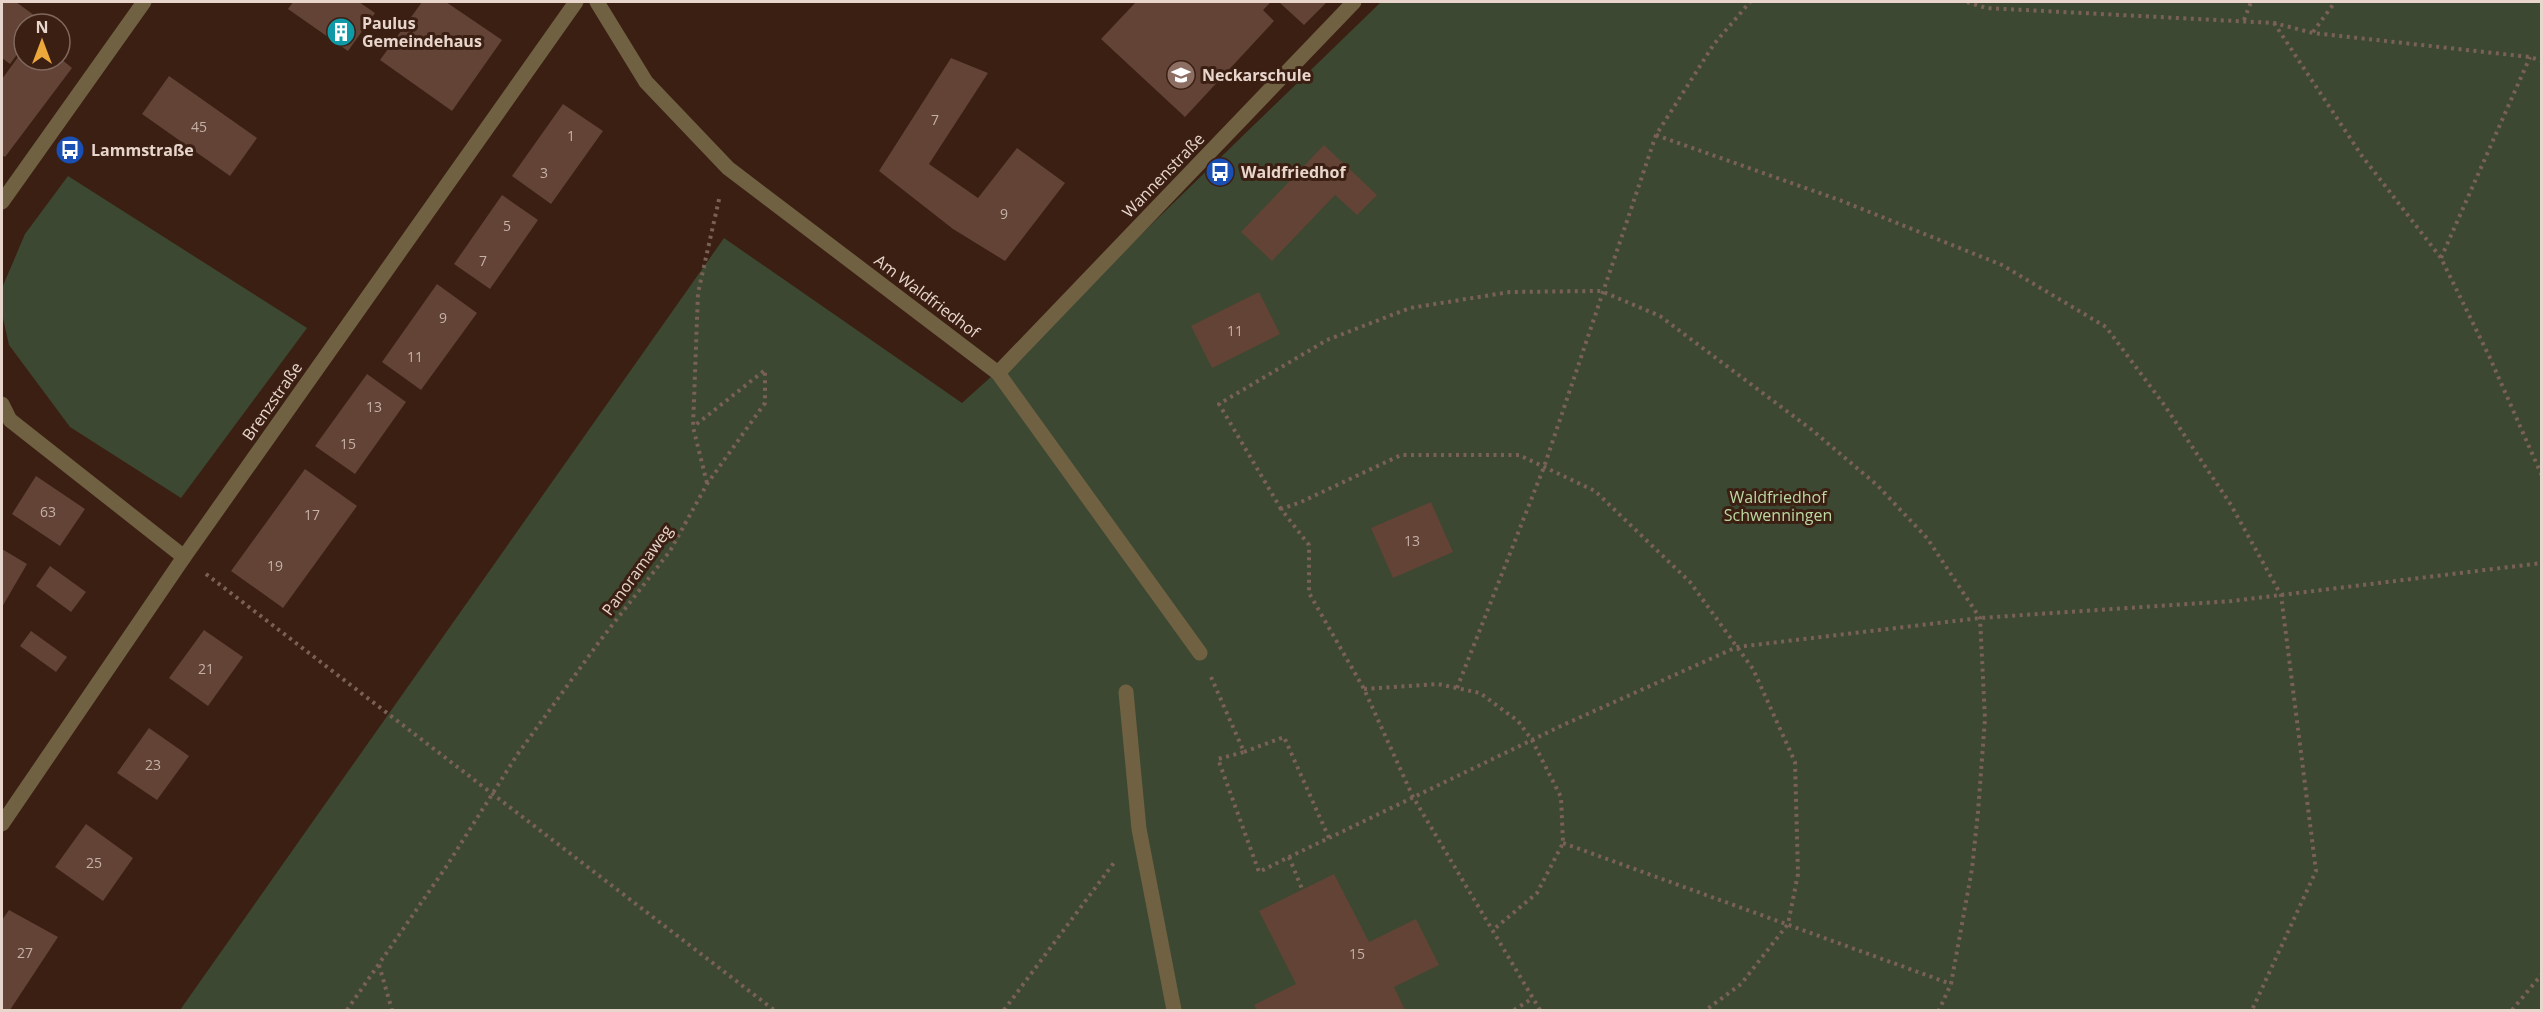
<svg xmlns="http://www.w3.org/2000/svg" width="2543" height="1012" font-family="'Open Sans',sans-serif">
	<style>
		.green { fill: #3c4831 }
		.building { fill: #624335 }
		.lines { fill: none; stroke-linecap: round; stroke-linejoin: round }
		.path { stroke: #7a6156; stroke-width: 4; stroke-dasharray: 3 4.5; stroke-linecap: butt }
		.service { stroke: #706143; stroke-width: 15 }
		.minor { stroke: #706143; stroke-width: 15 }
		.labels { text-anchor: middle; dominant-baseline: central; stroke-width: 6; stroke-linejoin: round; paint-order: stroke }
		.number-label { font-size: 14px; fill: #c6b1a7 }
		.poi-label { font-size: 16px; font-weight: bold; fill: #e8d6cd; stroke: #3b1f13; text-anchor: start }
		.street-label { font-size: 16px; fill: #e8d6cd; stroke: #3b1f13 }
		.park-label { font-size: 16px; fill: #bcd9a3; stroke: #3b1f13 }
	</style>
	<rect width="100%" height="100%" fill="#3b1f13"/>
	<g class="green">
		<polygon points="1381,2 2541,2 2541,1010 180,1010 724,238 962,403 1032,340"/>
		<polygon points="68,176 307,328 181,498 70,427 9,345 2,314 2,288 25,234"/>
	</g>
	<g class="building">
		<polygon points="2,2 16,2 42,21 40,24 24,24 24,45 10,64 2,58"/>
		<polygon points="293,2 359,2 375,13 348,51 288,9"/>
		<polygon points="422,2 446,2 502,40 452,111 380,60"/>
		<polygon points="1136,2 1271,2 1263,10 1274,21 1185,117 1101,39"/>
		<polygon points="1279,2 1327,2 1304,25"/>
		<polygon points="24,49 24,60 60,58 72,68 5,157 2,155 2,79"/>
		<polygon points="951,58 988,73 929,164 978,198 1017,148 1065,183 1005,261 953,229 879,171"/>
		<polygon points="169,76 257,138 230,176 142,114"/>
		<polygon points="563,104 603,131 551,204 512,176"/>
		<polygon points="1324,145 1377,195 1357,215 1335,195 1272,261 1241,232"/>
		<polygon points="502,195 538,220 490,289 454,264"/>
		<polygon points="437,284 477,313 421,390 382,362"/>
		<polygon points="1259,292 1280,334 1212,368 1191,326"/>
		<polygon points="367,374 406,402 355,474 315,446"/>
		<polygon points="305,469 357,506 283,608 231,571"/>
		<polygon points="36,476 85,509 60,546 12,514"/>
		<polygon points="1431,502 1453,552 1393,578 1371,528"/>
		<polygon points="2,549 27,564 2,607"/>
		<polygon points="50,566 86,592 71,612 36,586"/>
		<polygon points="204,630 243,657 208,706 169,678"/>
		<polygon points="31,631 67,657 56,672 20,646"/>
		<polygon points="149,728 189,756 157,800 117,773"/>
		<polygon points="86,824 133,858 103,901 55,867"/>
		<polygon points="1334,874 1369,942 1416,919 1439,965 1394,987 1405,1010 1257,1010 1254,1005 1296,984 1259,911"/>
		<polygon points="9,910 58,937 10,1010 2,1010 2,920"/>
	</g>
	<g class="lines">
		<g class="path">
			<polyline points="1967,2 1986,8 2274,23 2313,33 2530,57 2542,61"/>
			<polyline points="2244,20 2251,2"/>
			<polyline points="2274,23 2362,156 2441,258 2490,358 2542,476"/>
			<polyline points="2313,32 2335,2"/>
			<polyline points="1656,135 1842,201 2002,265 2106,327 2165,406 2231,505 2281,595 2316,871 2252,1010"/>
			<polyline points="2441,258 2530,57"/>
			<polyline points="707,483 693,427 698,293 720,195"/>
			<polyline points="1281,509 1219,404 1327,340 1410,308 1510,292 1601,291 1660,316 1812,430 1877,485 1927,538 1980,618 1985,719 1978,812 1972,869 1951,984 1939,1010"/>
			<polyline points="206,574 774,1010"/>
			<polyline points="1211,677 1244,752 1218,759 1259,872 1289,857 1302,889"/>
			<polyline points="1457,688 1544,467 1656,135 1714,44 1750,2"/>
			<polyline points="1364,689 1438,684 1480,693 1518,721 1532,740 1561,797 1563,843 1537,893 1493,930"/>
			<polyline points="1244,752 1284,737 1329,838 1289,857"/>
			<polyline points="1329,838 1563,725 1737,647 1980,618 2232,601 2542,563"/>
			<polyline points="1563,843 1951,984"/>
			<polyline points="379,965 392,1010"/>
			<polyline points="347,1010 446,867 517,755 599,642 670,551 707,484 765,403 765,370 693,427"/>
			<polyline points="1004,1010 1116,860"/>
			<polyline points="1514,1010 1533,998"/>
			<polyline points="1540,1010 1413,797 1364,689 1309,593 1309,545 1281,509 1301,502 1401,455 1519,455 1595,491 1690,582 1753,669 1795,762 1798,874 1788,924 1741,984 1706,1010"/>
			<polyline points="2512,1010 2542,974"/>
		</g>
		<polyline class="service" points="1126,692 1139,829 1174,1010"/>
		<g class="minor">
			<polyline points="597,2 646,82 728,168 998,373 1200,653"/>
			<polyline points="2,202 144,2"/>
			<polyline points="998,373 1354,2"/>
			<polyline points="2,404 10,420 184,557"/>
			<polyline points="2,824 184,557 576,2"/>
		</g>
	</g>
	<defs>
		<g id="building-disc" transform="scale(1.5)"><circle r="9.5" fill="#0f9aa8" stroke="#3b1f13"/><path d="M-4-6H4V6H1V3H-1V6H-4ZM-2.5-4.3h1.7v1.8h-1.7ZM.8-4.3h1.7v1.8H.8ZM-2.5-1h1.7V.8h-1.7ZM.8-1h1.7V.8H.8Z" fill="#fff"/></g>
		<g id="school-disc" transform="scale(1.5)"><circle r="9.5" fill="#8d6e63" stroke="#3b1f13"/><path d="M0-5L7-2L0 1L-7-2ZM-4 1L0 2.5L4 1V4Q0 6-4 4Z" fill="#fff"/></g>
		<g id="bus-disc" transform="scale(1.5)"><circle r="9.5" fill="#1a4fb4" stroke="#3b1f13"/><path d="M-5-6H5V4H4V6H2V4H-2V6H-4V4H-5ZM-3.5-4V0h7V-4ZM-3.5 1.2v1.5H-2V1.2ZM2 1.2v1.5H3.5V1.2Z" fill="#fff"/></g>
	</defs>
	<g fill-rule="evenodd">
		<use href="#building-disc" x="341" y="32"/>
		<use href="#school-disc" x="1181" y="75"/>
		<use href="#bus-disc" x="70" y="150"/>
		<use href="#bus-disc" x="1220" y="172"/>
	</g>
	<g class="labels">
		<g class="number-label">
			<text x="935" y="119">7</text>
			<text x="199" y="126">45</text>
			<text x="571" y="135">1</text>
			<text x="544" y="172">3</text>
			<text x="1004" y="213">9</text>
			<text x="507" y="225">5</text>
			<text x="483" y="260">7</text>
			<text x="443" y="317">9</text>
			<text x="1235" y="330">11</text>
			<text x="415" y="356">11</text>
			<text x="374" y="406">13</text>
			<text x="348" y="443">15</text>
			<text x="48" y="511">63</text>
			<text x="312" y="514">17</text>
			<text x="1412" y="540">13</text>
			<text x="275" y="565">19</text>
			<text x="206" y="668">21</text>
			<text x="153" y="764">23</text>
			<text x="94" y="862">25</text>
			<text x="25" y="952">27</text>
			<text x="1357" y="953">15</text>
		</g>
		<g class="poi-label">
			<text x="362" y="23">Paulus<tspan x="362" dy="18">Gemeindehaus</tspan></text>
			<text x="1202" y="75">Neckarschule</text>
			<text x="91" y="150">Lammstraße</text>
			<text x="1241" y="172">Waldfriedhof</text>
		</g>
		<g class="street-label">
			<text transform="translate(1163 175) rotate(-46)">Wannenstraße</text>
			<text transform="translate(927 296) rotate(37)">Am Waldfriedhof</text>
			<text transform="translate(272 401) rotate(-55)">Brenzstraße</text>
			<text transform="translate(637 570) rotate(-54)">Panoramaweg</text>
		</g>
		<g class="park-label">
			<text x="1778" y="497">Waldfriedhof<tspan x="1778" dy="18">Schwenningen</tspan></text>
		</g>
	</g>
	<rect width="2543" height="1012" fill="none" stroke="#e8d6cd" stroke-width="6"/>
	<g transform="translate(42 42)"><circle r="28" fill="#3b1f13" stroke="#80685d" stroke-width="1.5"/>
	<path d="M0-4.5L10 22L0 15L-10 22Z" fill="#eda83b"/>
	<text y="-9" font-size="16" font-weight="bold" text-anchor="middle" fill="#e8d6cd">N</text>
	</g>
</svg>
